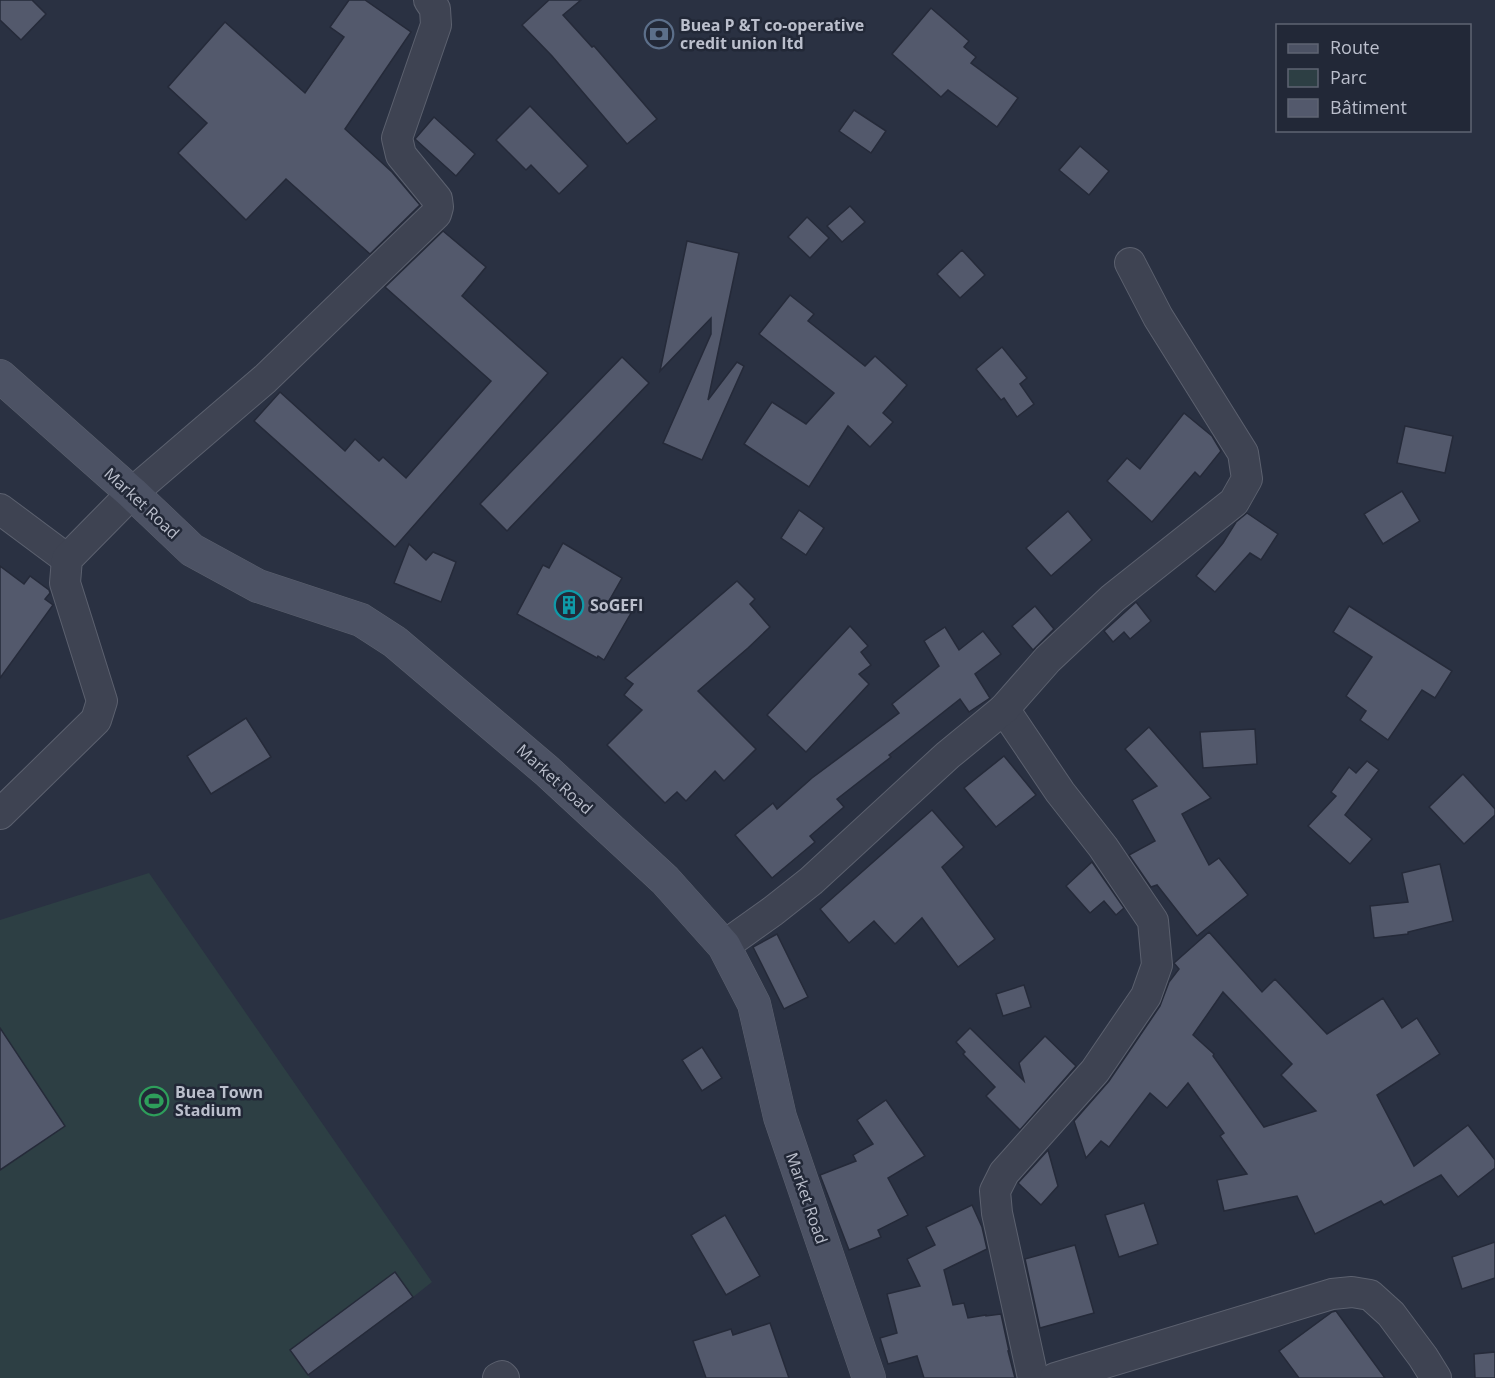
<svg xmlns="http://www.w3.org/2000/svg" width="1495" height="1378" font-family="'Open Sans',sans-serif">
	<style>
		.green { fill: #2d3f44 }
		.building { fill: #53596c; stroke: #252a39; stroke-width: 1.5; fill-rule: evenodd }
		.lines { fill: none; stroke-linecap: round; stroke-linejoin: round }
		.minor-casing { stroke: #5c616f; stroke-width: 32 }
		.secondary-casing { stroke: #5c616f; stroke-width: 34 }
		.minor { stroke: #3e4352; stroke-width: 30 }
		.secondary { stroke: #4c5264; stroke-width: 33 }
		.labels { text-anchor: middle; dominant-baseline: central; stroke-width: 5; stroke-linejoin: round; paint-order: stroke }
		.poi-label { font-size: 16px; font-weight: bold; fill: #bbbfcc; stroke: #222837; text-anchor: start }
		.street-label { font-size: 16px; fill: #bbbfcc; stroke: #222837 }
	</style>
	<rect width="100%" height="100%" fill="#2a3142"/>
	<polygon class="green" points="149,873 432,1282 413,1297 308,1375 310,1378 0,1378 0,920"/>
	<g class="building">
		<polygon points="0,0 32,0 46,14 21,40 0,20"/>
		<polygon points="349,0 365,0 411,32 345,129 392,172 420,205 370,254 286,179 246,220 178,153 207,123 168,87 225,22 305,93 344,37 330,27"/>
		<polygon points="549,0 581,0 563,15 592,47 594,46 657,119 627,144 552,56 522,25"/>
		<polygon points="931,8 969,41 964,47 976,57 971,63 1018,98 997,127 948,90 941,97 892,54"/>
		<polygon points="530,106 588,166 559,194 531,165 526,170 496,140"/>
		<polygon points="854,110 886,131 871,153 839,131"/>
		<polygon points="434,117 475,154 456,176 415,139"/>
		<polygon points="1080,146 1109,171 1089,195 1059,170"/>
		<polygon points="850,206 865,222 842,242 827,226"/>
		<polygon points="807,217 829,238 810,258 788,237"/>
		<polygon points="443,231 486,267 462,296 548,373 395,547 254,421 280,392 345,451 355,439 379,461 383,457 406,478 491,381 385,287"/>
		<polygon points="687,241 739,253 708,400 737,362 744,366 702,460 663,443 711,334 711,318 660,371"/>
		<polygon points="962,250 985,275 960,298 937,274"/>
		<polygon points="790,295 814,314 808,321 865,366 875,356 907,385 883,413 893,422 870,447 848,426 809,487 744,444 772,402 806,424 834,393 759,334"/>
		<polygon points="1002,347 1027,378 1020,384 1034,404 1017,417 1004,398 1001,400 976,369"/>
		<polygon points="622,357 649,383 507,531 480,504"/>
		<polygon points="1184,413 1212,436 1221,451 1200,477 1195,472 1152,522 1107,481 1127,458 1140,469"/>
		<polygon points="1405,426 1453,436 1445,473 1397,463"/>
		<polygon points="1402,491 1420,521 1383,544 1364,514"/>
		<polygon points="799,510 824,528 806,555 781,538"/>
		<polygon points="1068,511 1092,540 1051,576 1026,548"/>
		<polygon points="1247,513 1278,534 1261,560 1250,553 1215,592 1196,576 1223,543 1236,522"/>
		<polygon points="563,543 622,578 609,601 631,613 604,660 598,656 597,658 517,614 543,565 549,568"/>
		<polygon points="409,544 426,560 433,552 456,562 441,602 394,583"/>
		<polygon points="0,566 24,584 30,576 49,590 50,593 45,599 53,605 0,678"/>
		<polygon points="737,581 755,599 750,604 770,627 748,648 698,691 756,749 724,781 715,771 686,801 677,792 665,803 607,745 642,710 624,695 633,684 625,678"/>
		<polygon points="1136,602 1151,621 1130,639 1124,632 1113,642 1104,631"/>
		<polygon points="1035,606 1054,629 1033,650 1012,626"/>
		<polygon points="1349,606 1452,671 1435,698 1422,690 1388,740 1360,720 1366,711 1346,696 1372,657 1333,632"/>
		<polygon points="850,626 868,646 861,652 871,665 859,674 869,684 806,752 767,715"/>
		<polygon points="945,627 959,650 983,631 1001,654 975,674 990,698 969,712 960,699 889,755 891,757 837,799 844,807 810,836 815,842 772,878 735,835 773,803 777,809 812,778 899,713 892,704 939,666 924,641"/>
		<polygon points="246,718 271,757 211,794 187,756"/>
		<polygon points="1149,727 1211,798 1182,814 1209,865 1219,858 1248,895 1197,936 1157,885 1151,887 1129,855 1155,841 1132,800 1157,786 1125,749"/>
		<polygon points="1255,729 1257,764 1203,768 1200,732"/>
		<polygon points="1004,756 1036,795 996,827 964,788"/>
		<polygon points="1367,761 1379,770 1345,815 1372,839 1350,864 1308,826 1336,796 1331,792 1349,767 1356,773"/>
		<polygon points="1463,774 1495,809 1495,815 1464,844 1429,807"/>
		<polygon points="932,810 964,847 942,867 995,939 958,967 922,918 895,944 874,921 849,943 820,909"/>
		<polygon points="1092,862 1124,908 1116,915 1104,901 1090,913 1066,886"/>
		<polygon points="1440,864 1453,921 1408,932 1408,934 1374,938 1370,906 1408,902 1402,873"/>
		<path d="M1209,932L1262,992L1275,979L1327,1034L1383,998L1402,1028L1417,1018L1440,1054L1377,1095L1414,1166L1468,1125L1495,1160V1168L1458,1197L1441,1175L1384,1205L1381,1201L1315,1234L1297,1196L1224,1211L1217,1180L1247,1174L1220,1136L1224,1133L1188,1083L1167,1108L1150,1093L1109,1147L1101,1141L1086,1158L1074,1121L1109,1081L1160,1006L1169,982L1179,969L1174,963ZM1223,992L1292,1064L1281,1075L1316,1111L1264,1127L1213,1056L1214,1054L1193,1035Z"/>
		<polygon points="777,934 808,997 784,1009 753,947"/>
		<polygon points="1024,985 1031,1007 1003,1016 996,994"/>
		<polygon points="0,1028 65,1126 0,1170"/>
		<polygon points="970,1028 1024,1081 1019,1063 1045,1036 1076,1066 1020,1130 986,1096 995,1087 963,1054 965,1052 956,1042"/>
		<polygon points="702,1047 722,1078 702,1091 682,1060"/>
		<polygon points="886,1100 925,1156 888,1178 908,1215 878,1230 881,1237 849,1250 820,1175 856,1161 853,1155 873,1144 857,1120"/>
		<polygon points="1048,1150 1058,1186 1041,1205 1018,1183"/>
		<polygon points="1144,1203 1158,1244 1119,1257 1105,1215"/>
		<polygon points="972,1205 982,1227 987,1249 944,1270 953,1305 964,1303 968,1318 986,1315 986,1316 1001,1314 1009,1351 1008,1351 1015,1378 924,1378 917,1356 888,1364 880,1338 897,1333 887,1294 920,1286 907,1259 935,1245 926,1227"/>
		<polygon points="725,1215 760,1276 726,1295 691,1235"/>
		<polygon points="1495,1242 1495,1278 1462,1289 1452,1257"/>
		<polygon points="1075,1245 1094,1313 1040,1328 1025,1259"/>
		<polygon points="395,1272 413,1297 308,1375 290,1350"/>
		<polygon points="1336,1311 1385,1378 1299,1378 1279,1351 1332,1312"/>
		<polygon points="770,1323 789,1378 706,1378 693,1341 731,1329 733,1335"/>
		<polygon points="1495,1352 1495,1378 1475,1378 1474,1354"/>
	</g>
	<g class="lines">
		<g class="minor-casing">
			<g id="minor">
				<polyline points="0,509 67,559"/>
				<polyline points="1004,709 1060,792 1103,847 1153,921 1157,965 1146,996 1095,1071 1004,1173 995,1191 997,1213 1033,1378"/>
				<polyline points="0,814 96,720 102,701 65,583 67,559 132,493 265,379 436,214 438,207 437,199 401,155 397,138 436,25 435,9 429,0"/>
				<polyline points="724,946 773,911 811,881 948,755 1004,709 1048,659 1113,598 1234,502 1247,479 1243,453 1158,317 1130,263"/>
				<polyline points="498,1378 502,1376 504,1378"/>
				<polyline points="1055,1378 1332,1294 1352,1292 1370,1295 1391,1314 1423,1357 1436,1378"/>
			</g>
		</g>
		<g class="secondary-casing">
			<polyline id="secondary" points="0,376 132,493 192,550 258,586 361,620 395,642 547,771 665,880 724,946 754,1004 780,1117 869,1378"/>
		</g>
		<use href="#minor" class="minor"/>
		<use href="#secondary" class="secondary"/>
	</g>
	<defs>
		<g id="bank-ring" transform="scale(1.5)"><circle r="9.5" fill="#222837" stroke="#5c6f8a" stroke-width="1.5"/><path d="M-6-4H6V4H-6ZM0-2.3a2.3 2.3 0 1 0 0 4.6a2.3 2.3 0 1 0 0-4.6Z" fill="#5c6f8a"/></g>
		<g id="building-ring" transform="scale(1.5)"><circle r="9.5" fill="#222837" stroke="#0f9aa8" stroke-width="1.5"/><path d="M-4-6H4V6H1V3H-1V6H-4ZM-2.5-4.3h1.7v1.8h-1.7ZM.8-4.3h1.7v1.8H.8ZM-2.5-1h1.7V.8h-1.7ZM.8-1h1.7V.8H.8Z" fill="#0f9aa8"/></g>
		<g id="stadium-ring" transform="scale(1.5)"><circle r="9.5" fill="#222837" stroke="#2e9e5b" stroke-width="1.5"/><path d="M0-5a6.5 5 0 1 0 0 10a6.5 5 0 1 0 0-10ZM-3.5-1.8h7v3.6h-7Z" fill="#2e9e5b"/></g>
	</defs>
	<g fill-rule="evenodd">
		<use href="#bank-ring" x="659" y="34"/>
		<use href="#building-ring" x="569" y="605"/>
		<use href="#stadium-ring" x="154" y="1101"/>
	</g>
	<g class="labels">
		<g class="poi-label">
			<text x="680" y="25">Buea P &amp;T co-operative<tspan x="680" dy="18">credit union ltd</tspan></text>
			<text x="590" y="605">SoGEFI</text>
			<text x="175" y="1092">Buea Town<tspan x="175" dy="18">Stadium</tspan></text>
		</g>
		<g class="street-label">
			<text transform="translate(142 503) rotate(43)">Market Road</text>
			<text transform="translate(555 779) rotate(42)">Market Road</text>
			<text transform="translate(807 1198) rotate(71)">Market Road</text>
		</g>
	</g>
	<rect x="1276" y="24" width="195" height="108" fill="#222837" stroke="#5f6473" stroke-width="1.5"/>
	<rect x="1288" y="44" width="30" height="9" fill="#4c5264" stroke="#5f6473" stroke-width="1.5"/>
	<text x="1330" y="54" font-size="18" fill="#bbbfcc">Route</text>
	<rect x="1288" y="69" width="30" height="18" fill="#2d3f44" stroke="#5f6473" stroke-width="1.5"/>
	<text x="1330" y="84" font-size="18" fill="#bbbfcc">Parc</text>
	<rect x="1288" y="99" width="30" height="18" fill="#53596c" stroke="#5f6473" stroke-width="1.5"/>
	<text x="1330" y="114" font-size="18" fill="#bbbfcc">Bâtiment</text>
</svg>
